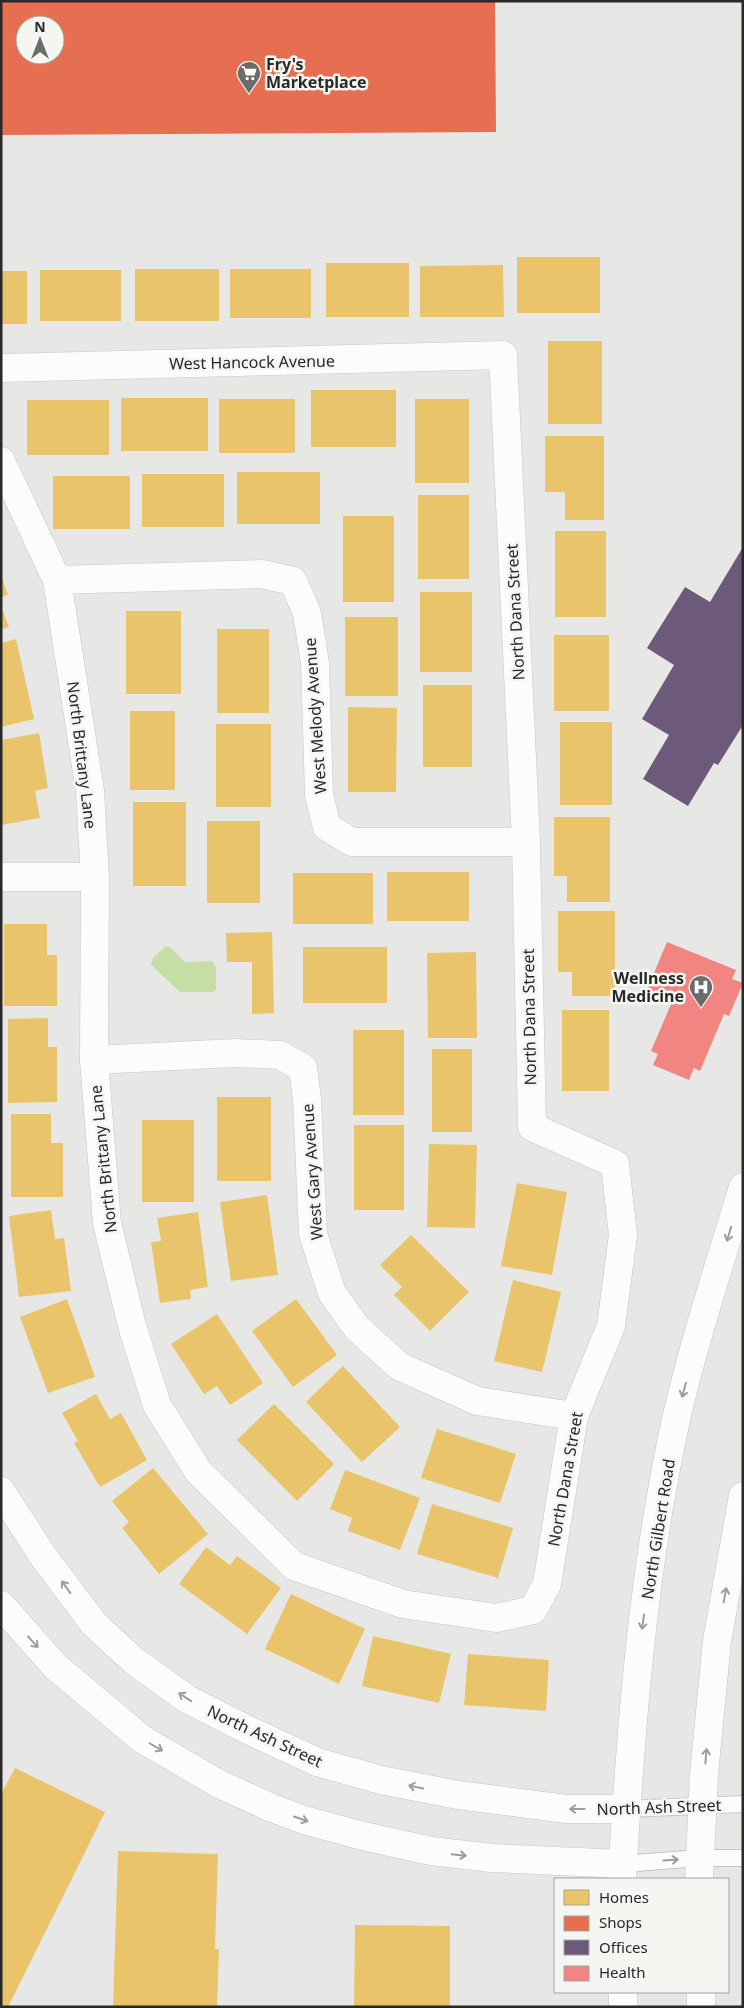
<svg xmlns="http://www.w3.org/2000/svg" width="744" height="2008" font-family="'Noto Sans',sans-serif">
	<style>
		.water { fill: #c4dea6 }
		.homes { fill: #e9c46a }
		.shops { fill: #e76f51; fill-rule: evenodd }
		.offices { fill: #6d597a }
		.health { fill: #f28482 }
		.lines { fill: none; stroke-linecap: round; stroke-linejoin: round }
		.service-casing { stroke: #c5c6c4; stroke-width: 18 }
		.minor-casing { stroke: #c5c6c4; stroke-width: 29 }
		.primary-casing { stroke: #c5c6c4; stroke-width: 29 }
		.service { stroke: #fbfcfb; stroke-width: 16 }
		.minor { stroke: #fbfcfb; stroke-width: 28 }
		.primary { stroke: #fbfcfb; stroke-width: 28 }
		.oneway { stroke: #9c9d9c }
		.labels { text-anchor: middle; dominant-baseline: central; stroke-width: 5; stroke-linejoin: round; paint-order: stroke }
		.poi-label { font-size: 16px; font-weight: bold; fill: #282928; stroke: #f4f6f2; text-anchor: start }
		.street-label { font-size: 16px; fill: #282928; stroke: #f4f6f2 }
	</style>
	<rect width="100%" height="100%" fill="#e7e8e6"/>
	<polygon class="water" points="166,946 170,947 185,962 212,961 216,967 216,990 213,992 180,992 151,965 153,958"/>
	<g class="homes">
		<rect x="517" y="257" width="83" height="56"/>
		<rect x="326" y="263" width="83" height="54"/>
		<polygon points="503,265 504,317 420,317 420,266"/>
		<rect x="135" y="269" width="84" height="52"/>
		<rect x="230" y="269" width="81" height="49"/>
		<rect x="40" y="270" width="81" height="51"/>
		<rect x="1" y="271" width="26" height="53"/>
		<rect x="548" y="341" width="54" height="83"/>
		<rect x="311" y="390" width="85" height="57"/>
		<rect x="121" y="398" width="87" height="53"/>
		<rect x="219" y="399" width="76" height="54"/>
		<rect x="415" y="399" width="54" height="84"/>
		<rect x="27" y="400" width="82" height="55"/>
		<polygon points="545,436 604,436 604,520 565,520 565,492 545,492"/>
		<rect x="237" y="472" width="83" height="52"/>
		<rect x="142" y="474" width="82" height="53"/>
		<rect x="53" y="476" width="77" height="53"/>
		<rect x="418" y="495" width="51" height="84"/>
		<rect x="343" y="516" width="51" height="86"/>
		<rect x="555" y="531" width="51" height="86"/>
		<polygon points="1,575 8,595 1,597"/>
		<rect x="420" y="592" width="52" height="80"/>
		<polygon points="1,606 9,627 1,629"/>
		<rect x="126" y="611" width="55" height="83"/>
		<rect x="345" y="617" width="53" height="79"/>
		<rect x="217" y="629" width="52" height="84"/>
		<rect x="554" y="635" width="55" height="76"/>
		<polygon points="16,639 34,719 1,727 1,643"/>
		<rect x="423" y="685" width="49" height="82"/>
		<polygon points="348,707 397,708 396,792 348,792"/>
		<rect x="130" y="711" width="45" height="79"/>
		<rect x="560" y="722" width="52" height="83"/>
		<rect x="216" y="724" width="55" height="83"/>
		<polygon points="39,733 48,788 35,791 40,818 1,825 1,740"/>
		<rect x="133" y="802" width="53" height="84"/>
		<polygon points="554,817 610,817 610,902 567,902 567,876 554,876"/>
		<rect x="207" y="821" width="53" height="82"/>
		<rect x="387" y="872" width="82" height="49"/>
		<rect x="293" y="873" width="80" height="51"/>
		<polygon points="558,911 615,911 615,996 572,996 572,972 558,972"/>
		<polygon points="4,924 47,924 47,955 57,955 57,1006 4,1006"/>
		<polygon points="272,932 274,1013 252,1014 252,962 227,962 226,933"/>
		<rect x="303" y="947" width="84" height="56"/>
		<polygon points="476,952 477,1038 428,1038 427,953"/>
		<rect x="562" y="1010" width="47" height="81"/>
		<polygon points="48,1018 48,1047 57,1047 57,1102 8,1103 8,1019"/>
		<rect x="353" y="1030" width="51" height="85"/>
		<rect x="432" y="1049" width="40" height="83"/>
		<rect x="217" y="1097" width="54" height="84"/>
		<polygon points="11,1114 51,1114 51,1143 63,1143 63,1197 11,1197"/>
		<rect x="142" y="1120" width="52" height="82"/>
		<rect x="354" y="1125" width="50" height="85"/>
		<polygon points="429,1144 477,1145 475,1228 427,1227"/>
		<polygon points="517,1183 567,1192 552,1275 501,1266"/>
		<polygon points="267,1195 278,1275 231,1281 220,1202"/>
		<polygon points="51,1210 55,1239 64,1238 71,1291 19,1297 9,1216"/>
		<polygon points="198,1212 208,1287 190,1290 191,1299 160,1303 151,1242 161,1241 157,1218"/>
		<polygon points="411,1235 469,1292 430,1331 394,1295 402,1287 380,1265"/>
		<polygon points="513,1280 561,1292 542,1372 494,1361"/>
		<polygon points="67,1299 95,1377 48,1393 20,1317"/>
		<polygon points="296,1299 337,1355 293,1387 252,1331"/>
		<polygon points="217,1314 263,1383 230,1405 217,1386 204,1394 171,1344"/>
		<polygon points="343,1366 400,1427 362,1462 306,1402"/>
		<polygon points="96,1394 110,1419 121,1413 147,1460 100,1487 74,1443 78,1441 62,1413"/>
		<polygon points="274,1404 334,1464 297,1501 237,1440"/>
		<polygon points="437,1429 516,1454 500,1503 421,1478"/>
		<polygon points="153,1468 208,1534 159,1574 122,1528 129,1522 112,1501"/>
		<polygon points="345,1470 420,1498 400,1550 348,1531 352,1518 330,1509"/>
		<polygon points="432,1504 513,1528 498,1578 417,1554"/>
		<polygon points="206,1547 230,1565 237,1556 281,1588 247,1634 179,1584"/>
		<polygon points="291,1594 365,1629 339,1684 265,1649"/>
		<polygon points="373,1636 451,1654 439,1703 362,1686"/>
		<polygon points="468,1654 549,1660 546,1711 464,1705"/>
		<polygon points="15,1768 105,1812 8,2007 1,2007 1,1794"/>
		<polygon points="118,1851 218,1854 215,1949 219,1949 217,2007 113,2007"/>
		<polygon points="355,1925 450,1926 450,2007 354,2007"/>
	</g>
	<path class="shops" d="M1,1H495L496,132L1,135ZM25,25H55V55H25Z"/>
	<polygon class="offices" points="743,547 743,725 718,765 714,763 688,806 643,779 669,735 642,719 674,665 647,648 685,587 710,602"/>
	<polygon class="health" points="667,942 736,970 732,979 743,983 729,1016 724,1014 700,1071 694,1068 689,1080 653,1065 658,1054 651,1051 672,1002 646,992"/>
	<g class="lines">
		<g class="service-casing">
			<g id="service">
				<polyline points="626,1809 743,1804"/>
				<polyline points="623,1864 699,1858 743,1858"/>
			</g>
		</g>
		<g class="minor-casing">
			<g id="minor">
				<polyline points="1,368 503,355 526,842 532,1127 615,1164 623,1235 611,1326 574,1416 547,1584 533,1610 496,1618 403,1604 294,1566 198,1471 157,1405 132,1326 107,1223 94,1060 95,877 90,791 57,580 1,461"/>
				<polyline points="57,580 262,574 293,581 307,613 315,663 319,795 327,827 352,842 526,842"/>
				<polyline points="1,877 95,877"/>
				<polyline points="94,1060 235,1053 280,1055 303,1068 307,1099 313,1234 332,1293 357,1328 399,1366 477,1401 574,1416"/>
				<polyline points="1,1491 43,1556 94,1624 134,1661 187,1699 246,1729 317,1762 381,1780 458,1795 566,1809 626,1809"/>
				<polyline points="1,1605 56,1667 142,1739 219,1784 272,1808 304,1820 363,1836 431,1851 492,1858 623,1864"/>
			</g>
		</g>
		<g class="primary-casing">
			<g id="primary">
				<path d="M622,1879C631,1724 643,1567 677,1415C695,1338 720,1263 743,1187"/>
				<polyline points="699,1879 704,1774 717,1641 743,1496"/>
				<polyline points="623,1992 623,2007"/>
				<polyline points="701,1992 701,2007"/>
			</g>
		</g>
		<use href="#service" class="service"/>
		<use href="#minor" class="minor"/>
		<use href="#primary" class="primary"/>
	</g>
	<defs><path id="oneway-shaft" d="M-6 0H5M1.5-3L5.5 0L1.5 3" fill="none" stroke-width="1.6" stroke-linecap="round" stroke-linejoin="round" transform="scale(1.25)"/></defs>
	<g class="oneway">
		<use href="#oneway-shaft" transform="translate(729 1234) rotate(107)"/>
		<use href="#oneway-shaft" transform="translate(684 1390) rotate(105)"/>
		<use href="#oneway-shaft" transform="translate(66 1587) rotate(-126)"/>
		<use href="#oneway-shaft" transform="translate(725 1595) rotate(-80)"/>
		<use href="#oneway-shaft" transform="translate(643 1622) rotate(98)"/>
		<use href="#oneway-shaft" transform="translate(33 1642) rotate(48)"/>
		<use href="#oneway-shaft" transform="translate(185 1697) rotate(-147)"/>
		<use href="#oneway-shaft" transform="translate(156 1747) rotate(30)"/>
		<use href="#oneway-shaft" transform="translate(706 1756) rotate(-85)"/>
		<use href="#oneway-shaft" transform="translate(416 1787) rotate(-168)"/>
		<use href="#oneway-shaft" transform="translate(577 1809) rotate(180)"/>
		<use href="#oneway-shaft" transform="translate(301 1819) rotate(19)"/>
		<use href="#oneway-shaft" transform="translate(459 1855) rotate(6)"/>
		<use href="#oneway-shaft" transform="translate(671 1860) rotate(-4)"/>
	</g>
	<defs>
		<g id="supermarket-pin" transform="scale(1.25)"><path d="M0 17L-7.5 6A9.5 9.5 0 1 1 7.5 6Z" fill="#6b6c6a" stroke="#f4f6f2"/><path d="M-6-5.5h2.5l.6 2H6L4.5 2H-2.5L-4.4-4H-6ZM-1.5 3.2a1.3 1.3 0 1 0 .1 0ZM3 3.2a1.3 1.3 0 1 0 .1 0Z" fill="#fff"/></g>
		<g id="hospital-pin" transform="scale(1.25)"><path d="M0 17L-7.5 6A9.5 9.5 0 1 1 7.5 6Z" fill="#6b6c6a" stroke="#f4f6f2"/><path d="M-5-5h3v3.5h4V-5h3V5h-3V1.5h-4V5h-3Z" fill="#fff"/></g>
	</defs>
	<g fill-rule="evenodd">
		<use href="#supermarket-pin" x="249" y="73"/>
		<use href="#hospital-pin" x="701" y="987"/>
	</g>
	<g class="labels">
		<g class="poi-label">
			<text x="266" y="64">Fry's<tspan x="266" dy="18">Marketplace</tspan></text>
			<text x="684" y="978" text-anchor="end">Wellness<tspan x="684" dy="18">Medicine</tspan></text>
		</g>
		<g class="street-label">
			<text transform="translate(252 362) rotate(-1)">West Hancock Avenue</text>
			<text transform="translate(515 612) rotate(-93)">North Dana Street</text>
			<text transform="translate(315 716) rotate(-94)">West Melody Avenue</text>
			<text transform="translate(82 755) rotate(83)">North Brittany Lane</text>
			<text transform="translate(529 1017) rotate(-91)">North Dana Street</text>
			<text transform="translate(103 1159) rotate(-96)">North Brittany Lane</text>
			<text transform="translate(312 1172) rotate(-94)">West Gary Avenue</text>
			<text transform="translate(565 1479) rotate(-80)">North Dana Street</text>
			<text transform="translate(658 1529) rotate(-81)">North Gilbert Road</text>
			<text transform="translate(265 1736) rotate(25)">North Ash Street</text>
			<text transform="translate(659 1807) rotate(-2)">North Ash Street</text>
		</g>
	</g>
	<rect width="744" height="2008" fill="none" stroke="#282928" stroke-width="5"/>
	<rect x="554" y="1878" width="175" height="115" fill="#f4f6f2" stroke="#a2a4a1"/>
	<rect x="564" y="1890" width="25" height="15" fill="#e9c46a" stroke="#a2a4a1"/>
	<text x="599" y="1903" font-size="15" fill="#282928">Homes</text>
	<rect x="564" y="1916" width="25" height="15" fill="#e76f51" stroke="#a2a4a1"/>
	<text x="599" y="1928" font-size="15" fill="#282928">Shops</text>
	<rect x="564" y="1940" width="25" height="15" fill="#6d597a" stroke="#a2a4a1"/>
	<text x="599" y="1953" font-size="15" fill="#282928">Offices</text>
	<rect x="564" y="1966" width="25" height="15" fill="#f28482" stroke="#a2a4a1"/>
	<text x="599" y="1978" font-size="15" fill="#282928">Health</text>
	<g transform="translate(40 40)"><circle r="24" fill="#f4f6f2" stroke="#a2a4a1"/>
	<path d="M0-4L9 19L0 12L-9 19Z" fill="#6b6c6a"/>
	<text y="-8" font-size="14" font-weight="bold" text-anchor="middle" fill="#282928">N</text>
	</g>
</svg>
